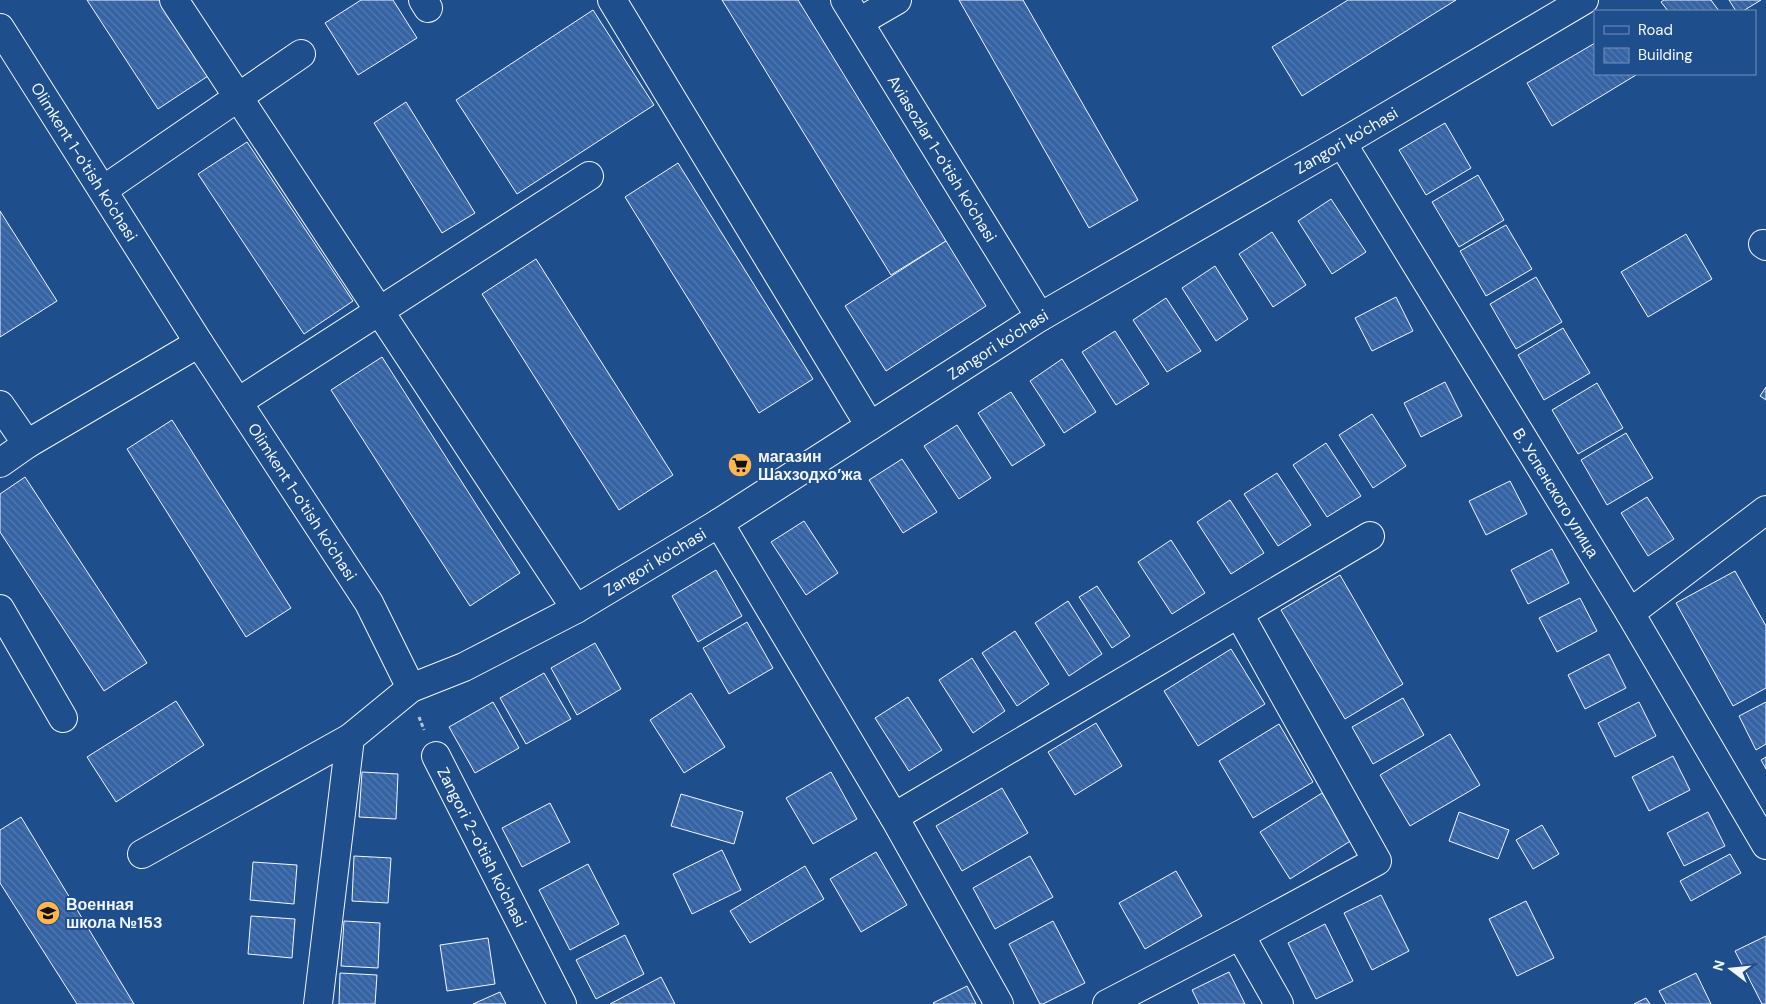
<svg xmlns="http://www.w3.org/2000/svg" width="1766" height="1004" font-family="'DM Sans',sans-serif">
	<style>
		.building { fill: url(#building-back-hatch); stroke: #f2f6ff }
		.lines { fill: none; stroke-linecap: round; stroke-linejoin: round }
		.minor-casing { stroke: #f2f6ff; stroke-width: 30 }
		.path { stroke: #b3c4dc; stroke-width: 3; stroke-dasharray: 4 2.5; stroke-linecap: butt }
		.minor { stroke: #1f4e8c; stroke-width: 28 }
		.labels { text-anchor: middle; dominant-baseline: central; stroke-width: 4; stroke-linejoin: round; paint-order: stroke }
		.street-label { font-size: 16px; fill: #f2f6ff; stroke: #1f4e8c }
		.poi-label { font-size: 16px; font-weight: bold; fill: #f2f6ff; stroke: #1f4e8c; text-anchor: start }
	</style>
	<defs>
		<pattern id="building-back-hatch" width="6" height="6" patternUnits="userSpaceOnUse" patternTransform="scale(1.25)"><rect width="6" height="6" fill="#3563a3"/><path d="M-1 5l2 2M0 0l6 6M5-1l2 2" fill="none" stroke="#537ab1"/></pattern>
	</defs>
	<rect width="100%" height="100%" fill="#1f4e8c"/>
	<g class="building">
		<polygon points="87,0 159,0 208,76 158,109"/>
		<polygon points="361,0 393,0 417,38 358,75 325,23"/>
		<polygon points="722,0 798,0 946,241 891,275"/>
		<polygon points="959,0 1023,0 1138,200 1089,228"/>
		<polygon points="1348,0 1456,0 1302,96 1272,47"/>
		<polygon points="1664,0 1711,0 1719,11 1668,11 1661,2"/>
		<polygon points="1729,0 1761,0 1743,11 1736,11"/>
		<polygon points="593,10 654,105 517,194 456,100"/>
		<polygon points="1595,43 1595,74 1635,74 1636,75 1552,126 1527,83"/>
		<polygon points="406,102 475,213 442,233 374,123"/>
		<polygon points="1445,123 1471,168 1426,195 1399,150"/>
		<polygon points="247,142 353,301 304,334 198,174"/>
		<polygon points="678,163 813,379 759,413 625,197"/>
		<polygon points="1478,175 1504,220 1459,247 1432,202"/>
		<polygon points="1331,199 1366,252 1332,274 1298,221"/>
		<polygon points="0,211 57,301 0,337"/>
		<polygon points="1506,225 1532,269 1486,296 1460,251"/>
		<polygon points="1272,232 1306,285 1273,307 1239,254"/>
		<polygon points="1686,234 1712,279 1648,317 1621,272"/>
		<polygon points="946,241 986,306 886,371 845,306"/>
		<polygon points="536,259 673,475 619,510 482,294"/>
		<polygon points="1215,266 1248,319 1216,341 1182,288"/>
		<polygon points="1536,277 1562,322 1516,349 1490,304"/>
		<polygon points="1396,297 1413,331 1372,351 1355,318"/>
		<polygon points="1166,298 1201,351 1167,372 1133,320"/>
		<polygon points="1563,328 1590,373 1544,400 1518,355"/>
		<polygon points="1115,331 1149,384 1116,405 1082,352"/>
		<polygon points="382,357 520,573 470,606 331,390"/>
		<polygon points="1062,359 1096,412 1064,433 1030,381"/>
		<polygon points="1445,382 1462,416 1421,437 1404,403"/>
		<polygon points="1597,383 1623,428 1578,454 1552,410"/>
		<polygon points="1766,387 1766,400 1760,396"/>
		<polygon points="1011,392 1045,445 1012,466 978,413"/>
		<polygon points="1372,414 1406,466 1373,488 1339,435"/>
		<polygon points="172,420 291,608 246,637 127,449"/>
		<polygon points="957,425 991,478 959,499 924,446"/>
		<polygon points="1626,433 1653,478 1607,505 1581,460"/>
		<polygon points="1326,443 1361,496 1327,517 1293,465"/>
		<polygon points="902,459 937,512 903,533 869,480"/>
		<polygon points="1277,473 1311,525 1278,546 1244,494"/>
		<polygon points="25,477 147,663 104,691 0,532 0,494"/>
		<polygon points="1510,481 1527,514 1486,535 1469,501"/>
		<polygon points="1647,497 1674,539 1648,556 1621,513"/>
		<polygon points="1230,500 1264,553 1231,574 1197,522"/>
		<polygon points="804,521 838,573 806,595 771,542"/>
		<polygon points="1171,540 1205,593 1172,614 1138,562"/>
		<polygon points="1552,549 1569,583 1528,604 1511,570"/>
		<polygon points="716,570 742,616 698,642 672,596"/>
		<polygon points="1735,571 1766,626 1766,688 1733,706 1676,603"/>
		<polygon points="1340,575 1403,684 1345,719 1281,610"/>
		<polygon points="1097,586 1130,636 1112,648 1079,597"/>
		<polygon points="1580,598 1597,631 1557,652 1539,618"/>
		<polygon points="1068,601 1102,654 1069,676 1035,623"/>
		<polygon points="747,622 773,668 729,694 703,648"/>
		<polygon points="1015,631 1049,684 1017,706 982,653"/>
		<polygon points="595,643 621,689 577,715 551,668"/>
		<polygon points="1231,649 1265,704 1198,746 1164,691"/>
		<polygon points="1609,654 1626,688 1585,709 1568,675"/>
		<polygon points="972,658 1005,711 973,733 939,680"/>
		<polygon points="544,673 571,719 526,744 500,698"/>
		<polygon points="691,693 725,747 684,773 650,720"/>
		<polygon points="908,697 942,750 909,771 875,718"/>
		<polygon points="1403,698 1424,735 1373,764 1352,727"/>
		<polygon points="176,701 204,745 116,802 87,757"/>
		<polygon points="493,702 519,748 475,773 449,727"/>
		<polygon points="1639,702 1656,736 1615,757 1598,723"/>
		<polygon points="1766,702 1766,744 1756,750 1739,716"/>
		<polygon points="1096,723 1122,766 1075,795 1048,752"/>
		<polygon points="1279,724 1313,782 1253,818 1219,761"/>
		<polygon points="1450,734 1480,785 1410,826 1380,775"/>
		<polygon points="1673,756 1690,790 1649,811 1632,777"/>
		<polygon points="1766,757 1766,769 1761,760"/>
		<polygon points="362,772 398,774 396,819 359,817"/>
		<polygon points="831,772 857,819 813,844 786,798"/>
		<polygon points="1002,788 1028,833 962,871 936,826"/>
		<polygon points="1322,793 1352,840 1290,879 1260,832"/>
		<polygon points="681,794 743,812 734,844 671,826"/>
		<polygon points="550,803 570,842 522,867 502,828"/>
		<polygon points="1459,812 1509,830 1498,859 1449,841"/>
		<polygon points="1708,812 1725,846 1684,866 1667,833"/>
		<polygon points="21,817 134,1004 77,1004 0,883 0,830"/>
		<polygon points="1542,825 1559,854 1533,869 1516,840"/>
		<polygon points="722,850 741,890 692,914 673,874"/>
		<polygon points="876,852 907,905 861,932 830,879"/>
		<polygon points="1730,854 1741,873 1691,901 1680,881"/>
		<polygon points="354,856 391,858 388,903 352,901"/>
		<polygon points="1030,856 1053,897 995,929 973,888"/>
		<polygon points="253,862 297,865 294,904 250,900"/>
		<polygon points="588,864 619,924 570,950 539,890"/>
		<polygon points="805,866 824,899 750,943 730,911"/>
		<polygon points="1176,871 1202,916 1145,949 1119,903"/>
		<polygon points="1381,895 1409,951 1372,970 1344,913"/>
		<polygon points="1526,901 1554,958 1517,976 1489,919"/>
		<polygon points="251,916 295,919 292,958 248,954"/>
		<polygon points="344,921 380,923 378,968 341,966"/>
		<polygon points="1053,921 1085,983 1043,1004 1040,1004 1009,944"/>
		<polygon points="1325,924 1353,981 1316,999 1288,943"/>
		<polygon points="625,935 644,974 596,999 576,960"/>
		<polygon points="1766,936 1766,1004 1762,1004 1735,951"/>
		<polygon points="488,938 495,984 447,991 440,945"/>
		<polygon points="1229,972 1245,1004 1199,1004 1192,990"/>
		<polygon points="340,973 377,975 375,1004 339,1004"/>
		<polygon points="1696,973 1711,1004 1666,1004 1659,991"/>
		<polygon points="661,977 675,1004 610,1004"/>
		<polygon points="967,986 976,1004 934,1004 933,1003"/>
		<polygon points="500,992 506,1004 473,1004"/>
		<polygon points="1646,998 1650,1004 1634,1004"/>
	</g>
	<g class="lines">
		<g class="minor-casing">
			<g id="minor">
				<polyline points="174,0 576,609"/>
				<polyline points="423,0 428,8"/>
				<polyline points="612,0 870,426"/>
				<path id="s1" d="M845,0L1040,317"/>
				<polyline points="859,22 897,0"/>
				<path id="s2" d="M0,28L199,343L369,603L411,688"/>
				<path id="s3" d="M1342,143L1630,613L1766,845"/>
				<polyline points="103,190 301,54"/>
				<polyline points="1763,244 1766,246"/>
				<polyline points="238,402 589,176"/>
				<polyline points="0,405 27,444 199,343"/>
				<polyline points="0,463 27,444"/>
				<polyline points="719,523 894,817 999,1004"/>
				<polyline points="0,609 63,718"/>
				<polyline points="1630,613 1766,510"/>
				<path id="s4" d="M436,756L562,1004"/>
				<polyline points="894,817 1370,536"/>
				<polyline points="142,854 350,738"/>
				<polyline points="1240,935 1279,1004"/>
				<path id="s5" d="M318,1004L350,738L411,688L464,667L576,609L719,523L1040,317L1342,143L1584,0"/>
				<polyline points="1107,1004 1240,935 1377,861 1239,614"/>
			</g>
		</g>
		<polyline class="path" points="419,717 424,730"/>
		<use href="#minor" class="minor"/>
	</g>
	<defs>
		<g id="supermarket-disc" transform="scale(1.25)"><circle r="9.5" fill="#ffb74d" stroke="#1f4e8c"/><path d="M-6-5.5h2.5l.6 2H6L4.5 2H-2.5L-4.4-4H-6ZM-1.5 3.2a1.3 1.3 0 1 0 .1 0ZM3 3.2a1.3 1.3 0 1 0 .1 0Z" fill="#111"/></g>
		<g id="school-disc" transform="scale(1.25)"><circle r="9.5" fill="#ffb74d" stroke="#1f4e8c"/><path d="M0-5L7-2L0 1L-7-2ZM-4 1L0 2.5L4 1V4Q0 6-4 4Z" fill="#111"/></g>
	</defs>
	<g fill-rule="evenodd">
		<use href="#supermarket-disc" x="740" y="465"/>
		<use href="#school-disc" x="48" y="913"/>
	</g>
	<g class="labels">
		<g class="street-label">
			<text stroke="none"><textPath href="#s5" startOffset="1432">Zangori ko'chasi</textPath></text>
			<text stroke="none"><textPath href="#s1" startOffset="186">Aviasozlar 1-o'tish ko'chasi</textPath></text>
			<text stroke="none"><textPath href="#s2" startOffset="158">Olimkent 1-o'tish ko'chasi</textPath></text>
			<text stroke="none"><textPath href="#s5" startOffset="1028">Zangori ko'chasi</textPath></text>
			<text stroke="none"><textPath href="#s3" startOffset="410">В. Успенского улица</textPath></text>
			<text stroke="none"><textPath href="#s2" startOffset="562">Olimkent 1-o'tish ko'chasi</textPath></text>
			<text stroke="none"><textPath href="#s5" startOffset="622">Zangori ko'chasi</textPath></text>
			<text stroke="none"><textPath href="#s4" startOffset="102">Zangori 2-o'tish ko'chasi</textPath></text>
		</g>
		<g class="poi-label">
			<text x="758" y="456">магазин<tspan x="758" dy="18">Шахзодхо’жа</tspan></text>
			<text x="66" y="904">Военная<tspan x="66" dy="18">школа №153</tspan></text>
		</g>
	</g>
	<rect x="1594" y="10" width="162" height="65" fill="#1f4e8c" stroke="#7391ba"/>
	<rect x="1604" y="26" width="25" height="8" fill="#1f4e8c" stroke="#7391ba"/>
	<text x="1638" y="35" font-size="15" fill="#f2f6ff">Road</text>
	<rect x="1604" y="48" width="25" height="15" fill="url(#building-back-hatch)" stroke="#7391ba"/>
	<text x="1638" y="60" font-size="15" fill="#f2f6ff">Building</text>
	<g transform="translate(1731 969) rotate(286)" stroke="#1f4e8c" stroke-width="4" paint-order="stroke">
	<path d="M0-4L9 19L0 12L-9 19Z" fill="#f2f6ff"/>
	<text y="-8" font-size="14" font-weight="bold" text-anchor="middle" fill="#f2f6ff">N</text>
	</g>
</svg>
